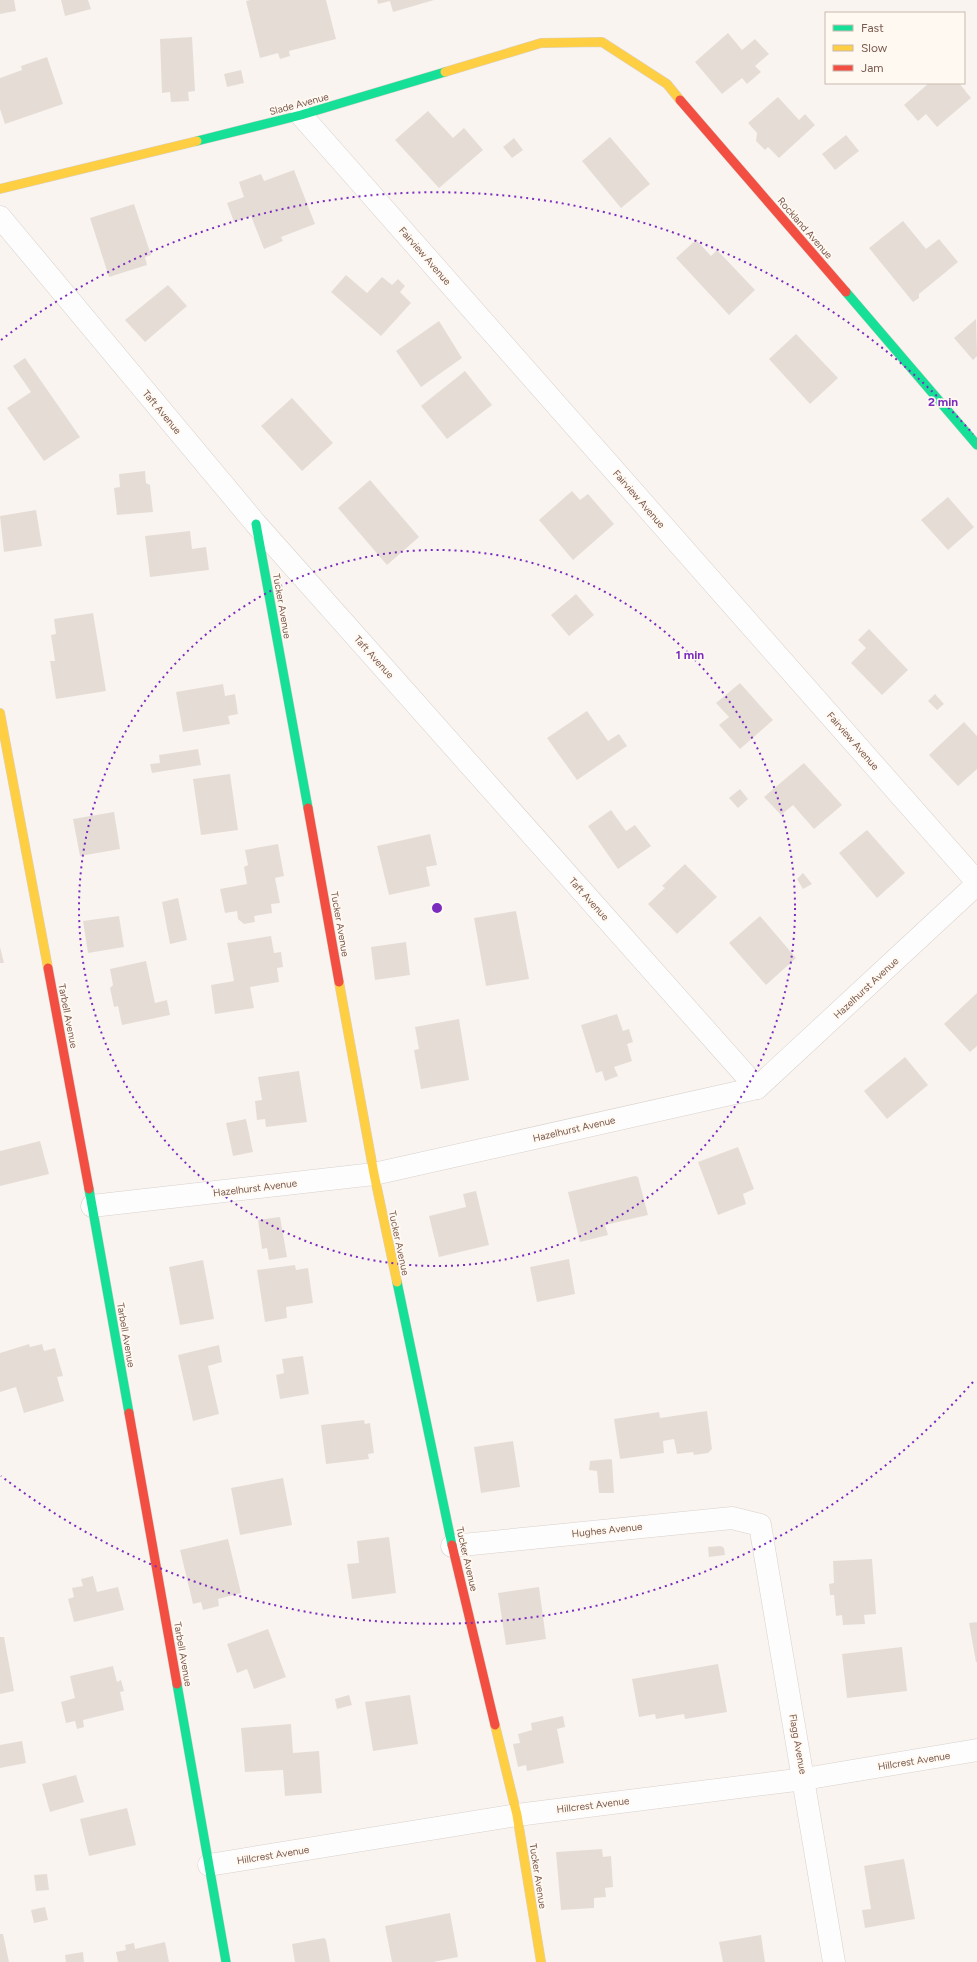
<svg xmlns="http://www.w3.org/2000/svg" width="977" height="1962" font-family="Figtree,sans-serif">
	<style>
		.building { fill: #e6dcd6 }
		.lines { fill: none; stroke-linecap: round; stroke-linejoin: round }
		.street-casing { stroke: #d8d1cd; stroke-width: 23 }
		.fast-casing { stroke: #d9d0cb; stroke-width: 10 }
		.slow-casing { stroke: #d9d0cb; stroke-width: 10 }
		.jam-casing { stroke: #d9d0cb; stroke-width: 10 }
		.street { stroke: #fefdfd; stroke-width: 22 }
		.fast { stroke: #16e098; stroke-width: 9 }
		.slow { stroke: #ffcf43; stroke-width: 9 }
		.jam { stroke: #f24e42; stroke-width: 9 }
		.ring { fill: none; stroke: #7b2cbf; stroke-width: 2; stroke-dasharray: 2 4 }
		.labels { text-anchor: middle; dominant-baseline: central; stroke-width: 3.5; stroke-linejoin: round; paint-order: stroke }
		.street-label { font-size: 10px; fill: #79594d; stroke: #fff9f2 }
		.centre { fill: #7b2cbf; stroke: #fff9f2; stroke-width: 2 }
		.ring-label { font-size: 12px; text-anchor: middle; font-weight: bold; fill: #7b2cbf; stroke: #fff9f2; stroke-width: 3.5; stroke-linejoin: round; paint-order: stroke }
	</style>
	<rect width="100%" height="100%" fill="#f9f4ef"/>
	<g class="building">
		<polygon points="0,0 14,0 16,11 0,14"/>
		<polygon points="61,0 88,0 91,9 65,16"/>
		<polygon points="250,0 326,0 336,39 289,51 290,56 280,59 278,53 260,58 246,1"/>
		<polygon points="377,0 434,0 393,12 390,1 378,4"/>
		<polygon points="728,33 742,50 755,39 769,54 755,66 761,72 747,84 742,78 722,94 695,62"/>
		<polygon points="192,37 195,91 188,92 189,101 171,102 170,92 162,93 160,39"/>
		<polygon points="47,57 63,104 5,124 0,109 0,78 22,70 21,66"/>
		<polygon points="241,70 244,83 227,87 224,74"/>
		<polygon points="929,83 959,83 971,98 937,127 926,114 918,121 904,105"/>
		<polygon points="778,97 799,120 805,114 815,125 779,158 768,147 765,150 756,141 757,133 748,123"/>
		<polygon points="428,111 453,138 464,128 483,150 439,188 395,140"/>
		<polygon points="846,135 859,151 835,170 822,154"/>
		<polygon points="610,137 650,184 621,208 582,161"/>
		<polygon points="514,138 523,150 512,158 503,147"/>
		<polygon points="294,170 315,224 281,237 283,241 264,249 251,216 234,222 227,203 244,197 239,182 261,174 264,181"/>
		<polygon points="134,204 151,255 145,257 147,265 109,277 90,218"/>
		<polygon points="903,221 926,249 939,239 958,262 919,294 919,298 913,302 869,248"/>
		<polygon points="696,240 711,256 717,250 755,290 729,315 676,258"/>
		<polygon points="346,275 367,293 382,277 392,285 398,279 405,286 400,292 411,303 381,336 331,292"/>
		<polygon points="168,285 187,306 145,342 125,320"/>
		<polygon points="976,319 977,356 973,360 954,338"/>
		<polygon points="439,321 462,358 421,387 396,351"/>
		<polygon points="796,334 838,378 810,404 769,359"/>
		<polygon points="25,358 80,437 44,461 7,408 31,392 13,366"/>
		<polygon points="465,371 492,405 447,439 421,406"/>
		<polygon points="292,398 333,443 302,471 261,426"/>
		<polygon points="145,471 146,483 150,485 153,512 117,515 114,488 120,487 119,474"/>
		<polygon points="370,480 419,537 387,565 338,508"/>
		<polygon points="572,491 580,500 588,494 614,524 573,560 539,520"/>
		<polygon points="948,497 974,527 948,550 921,520"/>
		<polygon points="36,510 42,546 4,552 0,516"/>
		<polygon points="190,531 192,549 206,547 209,570 150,577 145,536"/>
		<polygon points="576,594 594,615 569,636 551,615"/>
		<polygon points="93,613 106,691 56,699 50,661 55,661 51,635 56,634 54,619"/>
		<polygon points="869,629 908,670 882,695 851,663 866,648 858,640"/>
		<polygon points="740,683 773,720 740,749 719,725 729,717 716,703"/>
		<polygon points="223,684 225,696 235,694 238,714 228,716 230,724 183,732 176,692"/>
		<polygon points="935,694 944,704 937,710 928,701"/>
		<polygon points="587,711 608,741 619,734 627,746 577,780 547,738"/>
		<polygon points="964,722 977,736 977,769 958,786 929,755"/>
		<polygon points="198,749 201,765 152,773 150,764 160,763 159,755"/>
		<polygon points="804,763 842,805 814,829 793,805 781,815 764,797"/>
		<polygon points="230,774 238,830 201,835 193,779"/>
		<polygon points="740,789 748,799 738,808 729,798"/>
		<polygon points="611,810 626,831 635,825 651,846 618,869 588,826"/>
		<polygon points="114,812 120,849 80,856 73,819"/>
		<polygon points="867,830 905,873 877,898 839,853"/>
		<polygon points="430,834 437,865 426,867 430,886 389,895 377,846"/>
		<polygon points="278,844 284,876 275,878 280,903 271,904 272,913 254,916 255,922 244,924 238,919 237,911 225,913 220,889 247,884 244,867 248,865 245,850"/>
		<polygon points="685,864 717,897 677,934 648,904 665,888 662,886"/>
		<polygon points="803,873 812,884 803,889 797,879"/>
		<polygon points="178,898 187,940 170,944 162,902"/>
		<polygon points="516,911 529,979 486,986 474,918"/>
		<polygon points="119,916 124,947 88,953 83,921"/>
		<polygon points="760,916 796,958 766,985 729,943"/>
		<polygon points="271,936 274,953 281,952 283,967 277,968 279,982 250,987 254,1008 215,1014 211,985 234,981 227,943"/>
		<polygon points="406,942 410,975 375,980 371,947"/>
		<polygon points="0,947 4,963 0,963"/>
		<polygon points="146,961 155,1003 167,1000 170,1015 122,1025 118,1006 114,1007 110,988 113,985 110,969"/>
		<polygon points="977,993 977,1046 970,1052 944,1024"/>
		<polygon points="617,1014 623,1031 629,1029 633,1042 627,1044 632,1061 614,1067 618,1076 605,1081 602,1071 596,1073 581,1025"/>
		<polygon points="459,1019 469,1080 421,1089 414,1050 419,1049 415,1027"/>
		<polygon points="905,1057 928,1085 887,1119 864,1091"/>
		<polygon points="299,1071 307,1122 266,1127 265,1119 257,1120 255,1101 262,1100 258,1077"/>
		<polygon points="246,1119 253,1152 233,1156 226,1123"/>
		<polygon points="40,1141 49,1174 0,1186 0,1151"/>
		<polygon points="738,1147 754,1189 743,1194 746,1204 718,1215 698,1162"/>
		<polygon points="635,1176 638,1177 648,1215 605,1225 608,1235 580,1242 568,1192"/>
		<polygon points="476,1191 489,1245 439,1257 429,1216 466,1207 463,1194"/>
		<polygon points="280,1217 287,1257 269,1260 267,1248 262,1249 258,1220"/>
		<polygon points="569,1259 575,1294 537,1302 530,1267"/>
		<polygon points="203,1260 214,1319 180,1325 169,1267"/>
		<polygon points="295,1265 296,1270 308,1268 313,1303 286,1307 287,1318 265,1322 257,1270"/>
		<polygon points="29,1344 30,1347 42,1344 44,1351 55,1348 63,1376 57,1377 64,1401 24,1413 16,1387 0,1392 0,1353"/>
		<polygon points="219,1345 222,1362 208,1366 219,1414 193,1421 178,1355"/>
		<polygon points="303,1356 309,1394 280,1399 276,1375 284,1373 282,1359"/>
		<polygon points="707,1411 712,1449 708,1453 694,1455 693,1452 677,1454 674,1439 663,1441 664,1453 620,1459 614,1419 659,1412 660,1418"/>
		<polygon points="364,1420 365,1424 370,1423 374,1453 368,1454 369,1459 326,1464 321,1425"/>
		<polygon points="513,1441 520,1487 481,1493 474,1447"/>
		<polygon points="610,1459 612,1460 614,1493 599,1493 597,1471 589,1470 590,1461"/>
		<polygon points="283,1478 292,1525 240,1535 231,1488"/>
		<polygon points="389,1537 396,1593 352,1599 347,1564 359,1563 357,1541"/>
		<polygon points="228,1539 241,1593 218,1599 219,1606 203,1610 201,1602 193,1604 180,1550"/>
		<polygon points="721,1546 724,1548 725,1555 709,1557 708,1547"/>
		<polygon points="872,1559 876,1614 864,1615 865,1624 843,1625 842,1615 836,1616 834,1595 830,1595 829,1584 834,1583 833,1561"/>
		<polygon points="93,1576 97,1592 118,1587 124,1610 74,1622 68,1599 74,1597 72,1588 83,1586 81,1579"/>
		<polygon points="539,1587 546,1639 506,1645 498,1593"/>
		<polygon points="977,1622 977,1662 976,1662 969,1623"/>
		<polygon points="268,1629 286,1677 254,1689 247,1669 237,1673 227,1644"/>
		<polygon points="0,1637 4,1637 14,1691 0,1694"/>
		<polygon points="902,1647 907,1691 847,1698 842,1654"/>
		<polygon points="718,1664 727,1712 685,1719 684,1714 656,1719 655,1714 639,1717 632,1679"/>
		<polygon points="113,1666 117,1682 121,1680 124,1691 120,1692 124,1710 83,1720 84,1727 77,1729 75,1721 66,1723 61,1702 75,1698 70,1676"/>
		<polygon points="349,1695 352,1705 337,1709 335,1699"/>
		<polygon points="410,1695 418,1744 373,1751 365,1702"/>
		<polygon points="563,1716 565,1727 557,1729 564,1763 527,1771 526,1765 518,1767 513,1744 520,1743 518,1734 532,1730 531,1723"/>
		<polygon points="291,1724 293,1753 319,1751 322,1793 285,1796 283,1770 245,1772 241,1728"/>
		<polygon points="22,1741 26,1763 0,1768 0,1745"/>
		<polygon points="76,1775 84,1802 50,1812 42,1784"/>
		<polygon points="127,1808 136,1845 89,1856 80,1819"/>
		<polygon points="602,1849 603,1857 611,1856 613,1887 605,1888 606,1897 594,1898 594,1908 561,1910 556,1852"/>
		<polygon points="904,1859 915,1919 865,1928 862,1910 871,1909 864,1866"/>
		<polygon points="47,1874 49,1890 36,1891 34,1875"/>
		<polygon points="45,1907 48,1920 34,1923 31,1910"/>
		<polygon points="450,1913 458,1957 433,1962 392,1962 385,1926"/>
		<polygon points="0,1934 3,1934 9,1962 0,1962"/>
		<polygon points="761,1935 765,1962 723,1962 719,1942"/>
		<polygon points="324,1938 326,1940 330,1962 295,1962 292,1944"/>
		<polygon points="165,1942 169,1962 118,1962 116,1952 126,1950 125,1945 134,1943 135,1949"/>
		<polygon points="83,1952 84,1962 66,1962 65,1955"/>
	</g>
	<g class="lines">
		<g class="street-casing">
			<g id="street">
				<polyline points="301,115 977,882"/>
				<polyline points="0,217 256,524 757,1088"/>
				<polyline points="92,1206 374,1174 757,1088 977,884"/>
				<polyline points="452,1546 732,1518 760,1525 834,1962"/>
				<polyline points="209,1865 517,1815 804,1779 977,1750"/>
			</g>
		</g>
		<g class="fast-casing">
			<g id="fast">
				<polyline points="197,141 301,115 445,72"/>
				<polyline points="846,292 977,445"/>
				<polyline points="256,524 308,808"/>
				<polyline points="89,1189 129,1413"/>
				<polyline points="397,1282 452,1545"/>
				<polyline points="177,1684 226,1962"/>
			</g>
		</g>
		<g class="slow-casing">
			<g id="slow">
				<polyline points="445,72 541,43 602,42 667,84 680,100"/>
				<polyline points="0,189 197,141"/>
				<polyline points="0,713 48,968"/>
				<polyline points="339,982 374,1174 397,1282"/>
				<polyline points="495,1725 517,1815 541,1962"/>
			</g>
		</g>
		<g class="jam-casing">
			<g id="jam">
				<polyline points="680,100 846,292"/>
				<polyline points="308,808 339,982"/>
				<polyline points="48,968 89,1189"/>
				<polyline points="129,1413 177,1684"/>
				<polyline points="452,1545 495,1725"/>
			</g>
		</g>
		<use href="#street" class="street"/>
		<use href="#fast" class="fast"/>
		<use href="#slow" class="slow"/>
		<use href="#jam" class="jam"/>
	</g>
	<g class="ring">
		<circle cx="437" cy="908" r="358"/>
		<path d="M973 1382A716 716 0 0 1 1 1476M1 340A716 716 0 0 1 973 434"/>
	</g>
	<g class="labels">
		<g class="street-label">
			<text transform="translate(299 104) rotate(-15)">Slade Avenue</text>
			<text transform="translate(805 228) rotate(49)">Rockland Avenue</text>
			<text transform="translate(425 256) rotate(49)">Fairview Avenue</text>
			<text transform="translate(162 412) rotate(50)">Taft Avenue</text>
			<text transform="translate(639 499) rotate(49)">Fairview Avenue</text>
			<text transform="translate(282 606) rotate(80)">Tucker Avenue</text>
			<text transform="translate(374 657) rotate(48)">Taft Avenue</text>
			<text transform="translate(853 741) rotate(49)">Fairview Avenue</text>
			<text transform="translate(589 899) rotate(48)">Taft Avenue</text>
			<text transform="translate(340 924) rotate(80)">Tucker Avenue</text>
			<text transform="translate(866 988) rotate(-43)">Hazelhurst Avenue</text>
			<text transform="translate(68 1016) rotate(79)">Tarbell Avenue</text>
			<text transform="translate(574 1129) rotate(-13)">Hazelhurst Avenue</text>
			<text transform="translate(255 1188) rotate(-7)">Hazelhurst Avenue</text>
			<text transform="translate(399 1243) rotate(78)">Tucker Avenue</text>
			<text transform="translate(126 1335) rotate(80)">Tarbell Avenue</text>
			<text transform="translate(607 1530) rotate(-6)">Hughes Avenue</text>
			<text transform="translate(467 1559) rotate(77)">Tucker Avenue</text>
			<text transform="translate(183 1654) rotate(80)">Tarbell Avenue</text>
			<text transform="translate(798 1744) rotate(80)">Flagg Avenue</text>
			<text transform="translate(914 1761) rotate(-9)">Hillcrest Avenue</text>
			<text transform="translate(593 1805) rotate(-7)">Hillcrest Avenue</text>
			<text transform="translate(273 1855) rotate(-9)">Hillcrest Avenue</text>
			<text transform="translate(538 1876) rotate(81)">Tucker Avenue</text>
		</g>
	</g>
	<circle cx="437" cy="908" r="6" class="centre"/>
	<g class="ring-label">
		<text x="943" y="406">2 min</text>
		<text x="690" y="659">1 min</text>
	</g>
	<rect x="825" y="12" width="140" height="72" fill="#fff9f2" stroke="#c9b9b0"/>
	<rect x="833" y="25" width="20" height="6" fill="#16e098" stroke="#c9b9b0"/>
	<text x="861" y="32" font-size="12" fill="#79594d">Fast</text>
	<rect x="833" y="45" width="20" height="6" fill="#ffcf43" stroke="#c9b9b0"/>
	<text x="861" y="52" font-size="12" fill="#79594d">Slow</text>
	<rect x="833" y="65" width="20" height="6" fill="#f24e42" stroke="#c9b9b0"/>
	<text x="861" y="72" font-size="12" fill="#79594d">Jam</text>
</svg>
